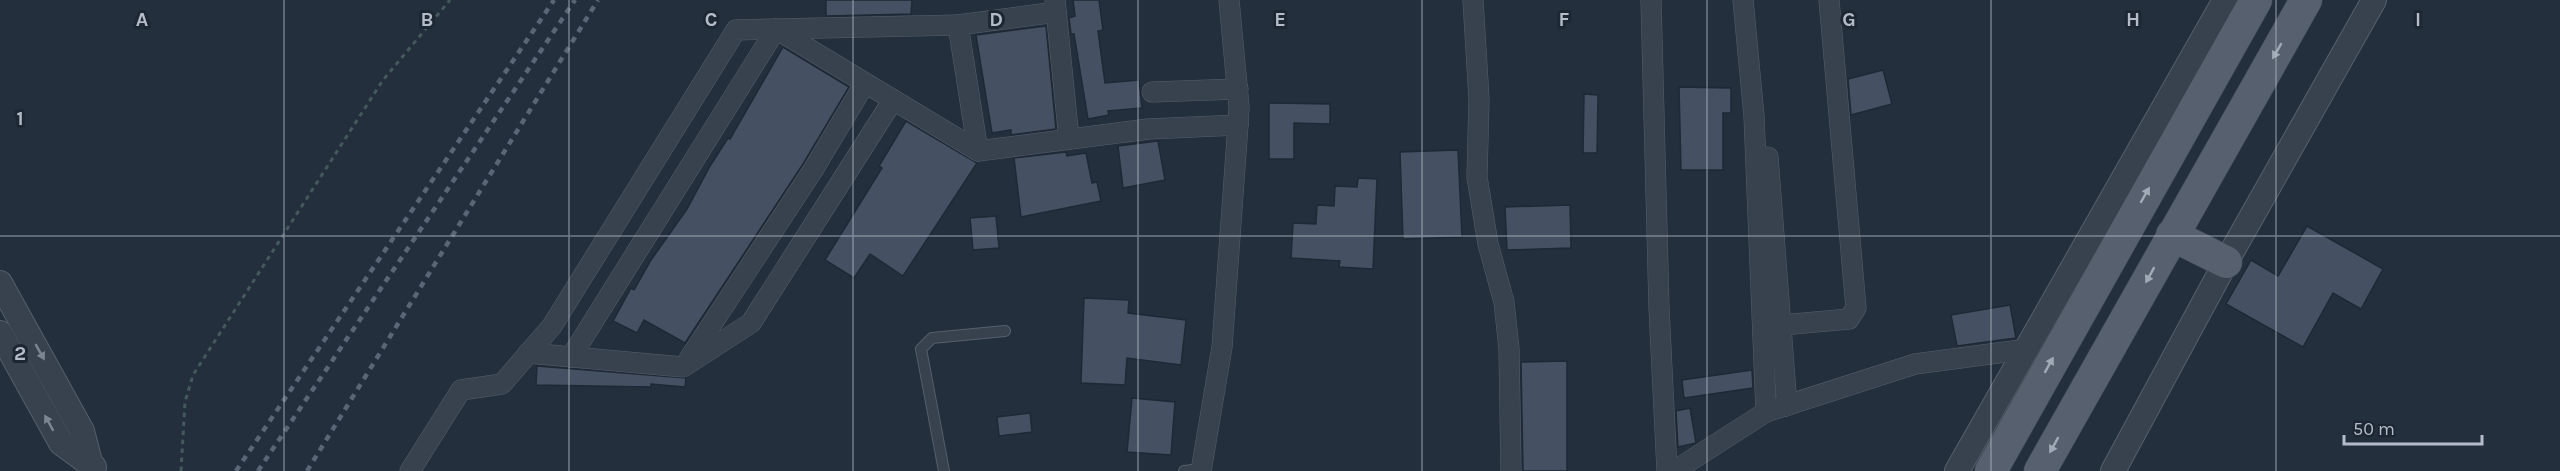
<svg xmlns="http://www.w3.org/2000/svg" width="2560" height="471" font-family="Karla,sans-serif">
	<style>
		.building { fill: #455162; stroke: #1f2835; stroke-width: 1.5 }
		.lines { fill: none; stroke-linecap: round; stroke-linejoin: round }
		.service-casing { stroke: #565f6c; stroke-width: 12 }
		.minor-casing { stroke: #565f6c; stroke-width: 21 }
		.tertiary-casing { stroke: #565f6c; stroke-width: 26 }
		.primary-casing { stroke: #414a57; stroke-width: 33 }
		.path { stroke: #44595c; stroke-width: 3; stroke-dasharray: 4.5 4.5; stroke-linecap: butt }
		.service { stroke: #38414e; stroke-width: 10 }
		.minor { stroke: #38414e; stroke-width: 20 }
		.tertiary { stroke: #38414e; stroke-width: 24 }
		.primary { stroke: #56606e; stroke-width: 32 }
		.rail { stroke: #5a6575; stroke-width: 4.5; stroke-dasharray: 6 6; stroke-linecap: butt }
		.oneway { fill: #a1aab7 }
		.oneway2 { fill: #7c8592 }
		.grid { fill: none; stroke: #b4bcc9; stroke-width: 1.5; stroke-opacity: 0.55 }
		.grid-label { font-size: 20px; text-anchor: middle; font-weight: bold; fill: #b4bcc9; stroke: #1d2633; stroke-width: 6; stroke-linejoin: round; paint-order: stroke }
	</style>
	<rect width="100%" height="100%" fill="#242f3e"/>
	<g class="building">
		<polygon points="826,0 912,0 911,14 826,16"/>
		<polygon points="1073,0 1099,0 1103,30 1098,31 1105,83 1139,80 1142,108 1108,111 1109,115 1088,119 1074,34 1071,34 1069,18 1075,16"/>
		<polygon points="1046,26 1056,129 1011,135 1011,130 992,133 976,35"/>
		<polygon points="783,47 849,87 803,164 685,343 644,320 637,333 613,321 631,288 634,290 651,260 687,209 710,166 728,138 730,139"/>
		<polygon points="1883,70 1892,104 1851,115 1848,79"/>
		<polygon points="1679,87 1731,88 1731,113 1723,113 1723,170 1681,170"/>
		<polygon points="1584,94 1598,95 1597,153 1583,153"/>
		<polygon points="1269,103 1330,104 1330,124 1294,123 1294,159 1269,159"/>
		<polygon points="906,121 977,163 903,276 870,254 854,278 825,260 882,168 879,166"/>
		<polygon points="1158,141 1165,180 1123,188 1118,146"/>
		<polygon points="1458,150 1462,237 1403,239 1400,152"/>
		<polygon points="1066,152 1067,156 1086,153 1092,183 1097,182 1101,201 1021,217 1014,158"/>
		<polygon points="1358,178 1377,179 1373,269 1339,267 1340,261 1291,258 1293,223 1316,224 1317,205 1334,206 1335,186 1357,187"/>
		<polygon points="1570,205 1571,248 1507,250 1505,207"/>
		<polygon points="996,216 999,248 973,250 970,218"/>
		<polygon points="2307,226 2383,269 2361,309 2333,293 2303,347 2226,304 2251,260 2278,276"/>
		<polygon points="1084,298 1129,300 1128,313 1186,320 1181,365 1127,358 1125,385 1081,383"/>
		<polygon points="2010,305 2016,338 1957,346 1951,315"/>
		<polygon points="1567,361 1567,471 1523,471 1521,362"/>
		<polygon points="537,366 686,378 685,387 651,384 651,387 536,385"/>
		<polygon points="1752,370 1753,388 1684,398 1682,380"/>
		<polygon points="1132,398 1175,402 1171,455 1127,452"/>
		<polygon points="1690,408 1696,443 1678,447 1676,411"/>
		<polygon points="1030,413 1032,432 999,436 997,417"/>
	</g>
	<g class="lines">
		<g class="service-casing">
			<g id="service">
				<polyline points="944,471 921,349 932,338 1005,331"/>
				<polyline points="1184,471 1201,469"/>
			</g>
		</g>
		<g class="minor-casing">
			<g id="minor">
				<polyline points="1055,0 1069,139"/>
				<polyline points="1473,0 1479,99 1477,177 1488,244 1504,302 1509,349 1511,471"/>
				<polyline points="1651,0 1659,308 1667,471"/>
				<polyline points="1743,0 1754,116 1766,412"/>
				<polyline points="958,25 1056,12"/>
				<polyline points="1152,92 1238,89"/>
				<polyline points="1768,157 1787,406"/>
				<polyline points="1782,325 1849,319 1856,308 1829,0"/>
				<polyline points="528,353 683,367 751,323 893,100"/>
				<polyline points="571,357 776,29 958,25 978,151"/>
				<polyline points="689,359 813,170 865,83"/>
				<polyline points="410,471 461,390 502,384 552,326 736,30 776,29 978,151 1148,129 1238,125"/>
				<polyline points="1201,471 1222,347 1238,125 1239,107 1229,0"/>
				<polyline points="1674,471 1766,412 1915,364 2028,349"/>
			</g>
		</g>
		<g class="tertiary-casing">
			<g id="tertiary">
				<polyline points="0,283 82,431 90,462"/>
				<polyline points="0,333 61,443 94,467"/>
				<polyline points="1957,471 2225,0"/>
				<polyline points="2113,471 2226,262 2374,0"/>
			</g>
		</g>
		<g class="primary-casing">
			<g id="primary">
				<polyline points="2172,235 2226,262"/>
				<polyline points="1991,471 2256,0"/>
				<polyline points="2040,471 2306,0"/>
			</g>
		</g>
		<polyline class="path" points="181,471 185,402 193,375 383,80 450,0"/>
		<use href="#service" class="service"/>
		<use href="#minor" class="minor"/>
		<use href="#tertiary" class="tertiary"/>
		<use href="#primary" class="primary"/>
		<g class="rail">
			<polyline points="236,471 554,0"/>
			<polyline points="258,471 575,0"/>
			<polyline points="307,471 598,0"/>
		</g>
	</g>
	<defs><path id="oneway-solid" d="M-6-.8H1V-3.2L6.5 0L1 3.2V.8H-6Z" transform="scale(1.5)"/></defs>
	<g class="oneway">
		<use href="#oneway-solid" transform="translate(2277 51) rotate(120)"/>
		<use href="#oneway-solid" transform="translate(2145 195) rotate(-60)"/>
		<use href="#oneway-solid" transform="translate(2150 275) rotate(119)"/>
		<use href="#oneway-solid" transform="translate(2049 365) rotate(-61)"/>
		<use href="#oneway-solid" transform="translate(2054 445) rotate(119)"/>
	</g>
	<g class="oneway2">
		<use href="#oneway-solid" transform="translate(40 352) rotate(60)"/>
		<use href="#oneway-solid" transform="translate(49 423) rotate(-119)"/>
	</g>
	<path class="grid" d="M284,0V471M569,0V471M853,0V471M1138,0V471M1422,0V471M1707,0V471M1991,0V471M2276,0V471M0,236H2560"/>
	<g class="grid-label">
		<text x="142" y="26">A</text>
		<text x="427" y="26">B</text>
		<text x="711" y="26">C</text>
		<text x="996" y="26">D</text>
		<text x="1280" y="26">E</text>
		<text x="1564" y="26">F</text>
		<text x="1849" y="26">G</text>
		<text x="2133" y="26">H</text>
		<text x="2418" y="26">I</text>
		<text x="20" y="125">1</text>
		<text x="20" y="360">2</text>
	</g>
	<path d="M2344 435v9h138v-9" fill="none" stroke="#b4bcc9" stroke-width="3"/>
	<text x="2353" y="435" font-size="18" fill="#b4bcc9" stroke="#1d2633" stroke-width="4.5" paint-order="stroke">50 m</text>
</svg>
